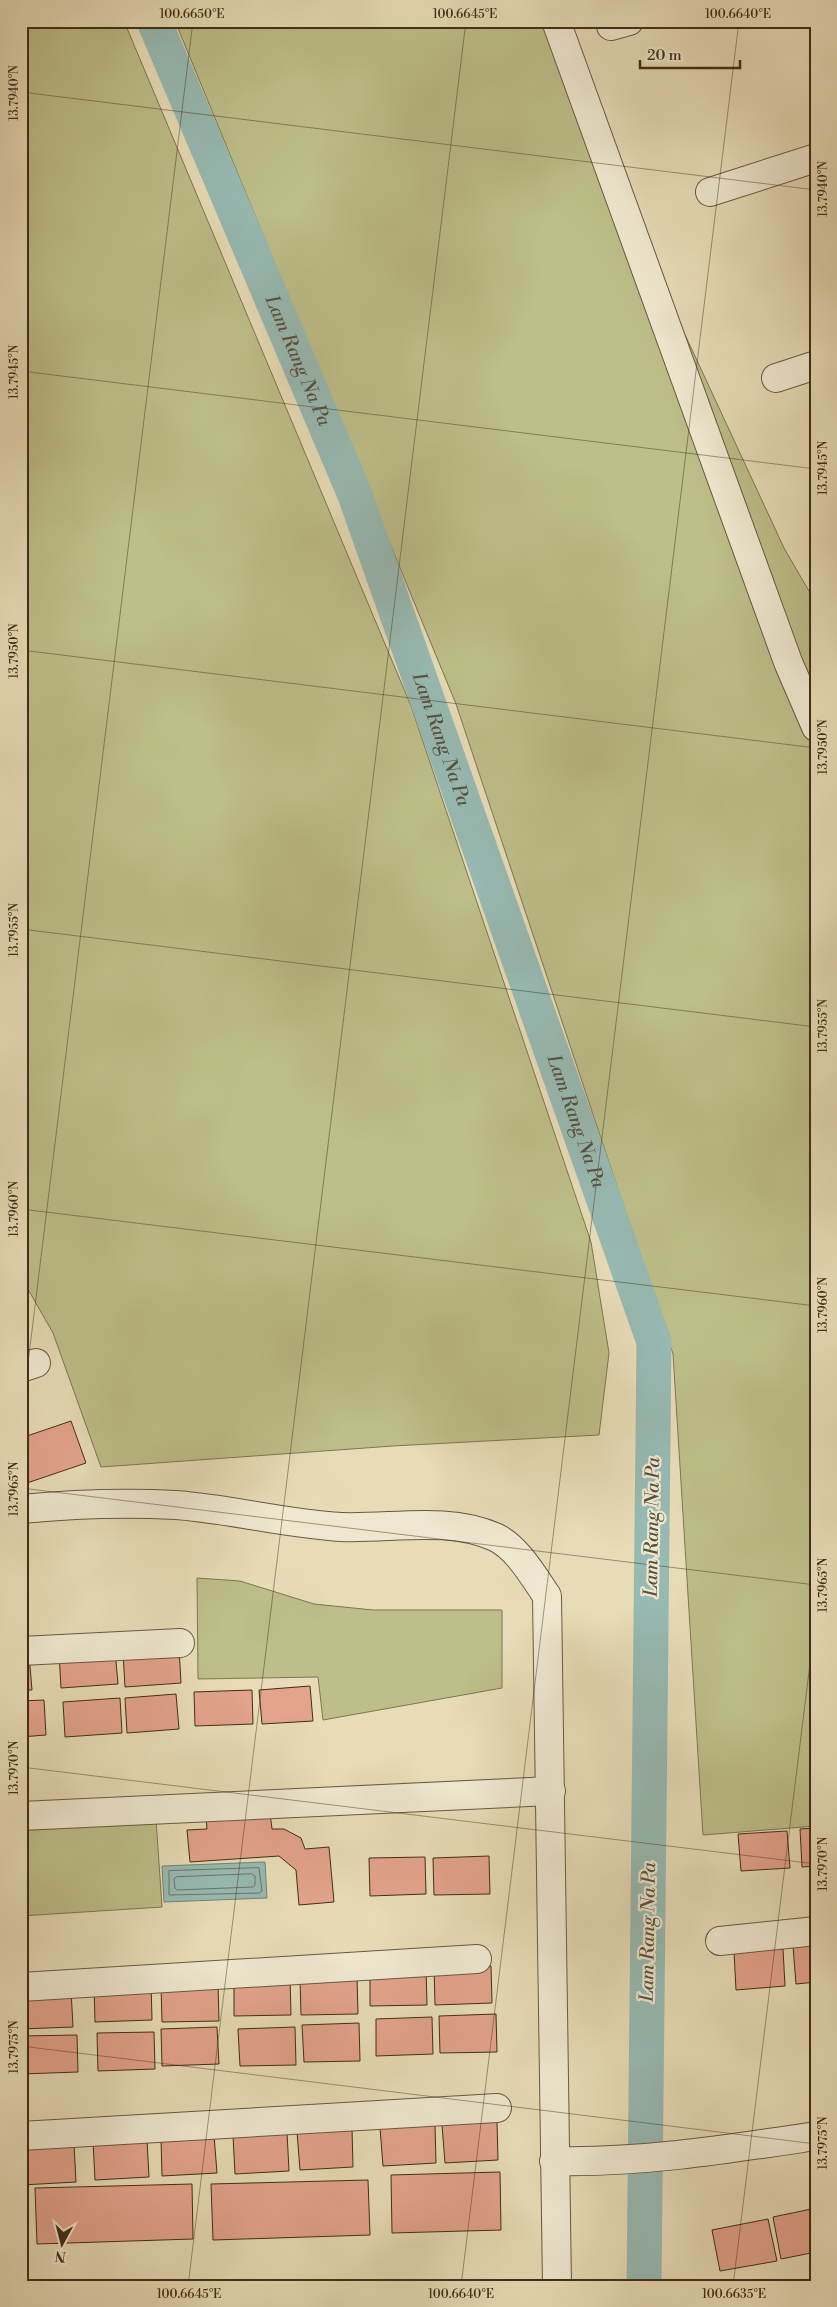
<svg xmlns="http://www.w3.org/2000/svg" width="837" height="2307" font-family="'Libre Bodoni',serif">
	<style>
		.green { fill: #bdbe89; stroke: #7f7650 }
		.water { fill: #97bab3; stroke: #758275 }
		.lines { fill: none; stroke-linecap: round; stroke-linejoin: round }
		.shore { stroke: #6c7465; stroke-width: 1 }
		.canal { stroke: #97bab3; stroke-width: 35 }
		.building { fill: #e3a38c; stroke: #412d17 }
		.street-casing { stroke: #6a593f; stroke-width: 30 }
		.street { stroke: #efe8d0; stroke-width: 28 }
		.ticks { fill: none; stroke: #412d17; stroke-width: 1; stroke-opacity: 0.45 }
		.labels { text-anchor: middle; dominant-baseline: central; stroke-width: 4.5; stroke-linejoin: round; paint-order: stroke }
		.water-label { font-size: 19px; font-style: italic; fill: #56503e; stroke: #efe8d0 }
		.neatline { fill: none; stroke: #412d17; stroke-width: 2 }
		.ticks-label { font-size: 12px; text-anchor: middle; fill: #412d17 }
	</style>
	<rect width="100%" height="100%" fill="#e7dcb7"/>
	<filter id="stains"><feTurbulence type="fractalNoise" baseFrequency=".004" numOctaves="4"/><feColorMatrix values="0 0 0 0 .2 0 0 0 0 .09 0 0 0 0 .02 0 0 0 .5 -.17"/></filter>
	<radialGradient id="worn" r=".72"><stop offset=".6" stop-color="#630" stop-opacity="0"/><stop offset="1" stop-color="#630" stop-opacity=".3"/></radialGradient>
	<g class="green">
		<polygon points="21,21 124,21 411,706 591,1242 609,1353 599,1435 393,1446 101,1467 53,1333 21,1277"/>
		<polygon points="175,21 561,21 623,201 784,548 816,603 816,1826 703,1835 673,1354 456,704"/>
		<polygon points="197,1578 240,1581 314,1604 373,1610 502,1610 502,1688 323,1720 318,1677 198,1679"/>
		<polygon points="156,1819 162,1907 21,1916 21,1828"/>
	</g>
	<polygon class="water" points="265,1862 267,1898 164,1902 162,1866"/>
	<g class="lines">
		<g class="shore">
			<polygon points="259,1868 262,1891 260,1893 169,1895 169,1871"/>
			<polygon points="252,1874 255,1876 255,1885 253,1887 177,1890 175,1888 174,1879 176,1877"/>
		</g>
		<path class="canal" id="s1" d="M154,21L355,495L654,1342L644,2286"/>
	</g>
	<g class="building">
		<polygon points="71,1421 86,1463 21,1485 21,1438"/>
		<polygon points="179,1648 181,1683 125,1687 123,1652"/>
		<polygon points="115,1650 118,1684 61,1688 59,1653"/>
		<polygon points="21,1655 29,1655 32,1690 21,1690"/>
		<polygon points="310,1686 313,1721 262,1724 259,1690"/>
		<polygon points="252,1690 253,1724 195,1726 194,1692"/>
		<polygon points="176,1694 179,1729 127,1733 125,1698"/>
		<polygon points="120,1698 122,1733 65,1737 63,1702"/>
		<polygon points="44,1700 46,1735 21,1737 21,1701"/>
		<polygon points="270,1813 272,1829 284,1829 301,1838 305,1849 329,1847 334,1902 299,1905 296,1870 279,1856 190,1862 187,1830 207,1829 206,1818"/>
		<polygon points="816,1828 816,1866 802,1867 800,1829"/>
		<polygon points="787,1831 790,1868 741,1871 738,1834"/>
		<polygon points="489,1856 490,1894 434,1895 433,1858"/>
		<polygon points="425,1857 426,1894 370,1896 369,1858"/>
		<polygon points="816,1945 816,1982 796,1984 793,1946"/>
		<polygon points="783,1949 785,1986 736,1990 734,1952"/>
		<polygon points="491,1966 492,2003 435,2005 434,1967"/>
		<polygon points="426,1967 427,2005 370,2006 370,1969"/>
		<polygon points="357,1976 358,2014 301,2015 300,1978"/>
		<polygon points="290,1977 291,2015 234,2016 234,1979"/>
		<polygon points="151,1983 152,2020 95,2022 94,1985"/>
		<polygon points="218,1983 219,2021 162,2022 161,1985"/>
		<polygon points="71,1990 73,2027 21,2029 21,1991"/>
		<polygon points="496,2014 497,2052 440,2053 439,2016"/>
		<polygon points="432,2017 433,2054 376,2056 376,2019"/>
		<polygon points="359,2023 360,2061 304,2062 302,2025"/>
		<polygon points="217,2027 219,2064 162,2066 161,2029"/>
		<polygon points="295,2027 296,2065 240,2066 238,2029"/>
		<polygon points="154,2032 155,2069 98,2071 97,2033"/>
		<polygon points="77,2035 78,2072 21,2074 21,2036"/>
		<polygon points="497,2122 498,2160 445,2163 442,2125"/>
		<polygon points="435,2125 436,2163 383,2166 380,2128"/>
		<polygon points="352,2129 353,2167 300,2170 297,2132"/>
		<polygon points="287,2132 289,2171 235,2174 233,2136"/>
		<polygon points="214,2135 217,2173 162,2176 161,2138"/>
		<polygon points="147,2139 149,2177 95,2180 93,2141"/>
		<polygon points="74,2144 76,2182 22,2185 21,2147"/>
		<polygon points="500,2172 501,2230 392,2233 391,2175"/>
		<polygon points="368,2180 370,2235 213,2240 211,2184"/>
		<polygon points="192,2184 193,2239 37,2244 35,2188"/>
		<polygon points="816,2208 816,2252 781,2259 773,2217"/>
		<polygon points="768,2219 777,2261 720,2271 712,2230"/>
	</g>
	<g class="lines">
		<g class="street-casing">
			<g id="street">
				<polyline points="556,21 788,662 816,727"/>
				<polyline points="611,26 629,21"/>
				<polyline points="710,192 816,158"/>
				<polyline points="776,378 816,365"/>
				<polyline points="21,1368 36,1363"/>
				<path d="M21,1509C73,1504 124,1502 176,1505C231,1509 286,1524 341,1527C392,1529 447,1516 495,1537C517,1547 534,1577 547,1596L557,2286"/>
				<polyline points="21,1651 180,1643"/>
				<polyline points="21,1816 551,1791"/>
				<polyline points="720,1941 816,1931"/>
				<polyline points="21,1987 477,1959"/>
				<polyline points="21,2136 497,2108"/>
				<path d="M554,2161C642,2163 729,2149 816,2136"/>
			</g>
		</g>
		<use href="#street" class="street"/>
	</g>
	<path class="ticks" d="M21,92L816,190M21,371L816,469M21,650L816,748M21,929L816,1027M21,1209L816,1306M21,1420L193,21M21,1488L816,1585M21,1767L816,1864M21,2046L816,2144M188,2286L466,21M461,2286L739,21M733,2286L816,1615"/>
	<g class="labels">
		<g class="water-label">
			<text stroke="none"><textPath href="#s1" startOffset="369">Lam Rang Na Pa</textPath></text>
			<text stroke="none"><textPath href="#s1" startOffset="774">Lam Rang Na Pa</textPath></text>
			<text stroke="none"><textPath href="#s1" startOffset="1179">Lam Rang Na Pa</textPath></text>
			<text transform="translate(652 1527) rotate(-89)">Lam Rang Na Pa</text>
			<text transform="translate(648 1932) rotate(-89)">Lam Rang Na Pa</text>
		</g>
	</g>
	<rect width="837" height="2307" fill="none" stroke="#e7dcb7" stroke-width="55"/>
	<g transform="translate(62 2244) rotate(187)" stroke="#efe8d0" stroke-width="4" paint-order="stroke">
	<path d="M0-4L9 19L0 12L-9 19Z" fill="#412d17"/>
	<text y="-8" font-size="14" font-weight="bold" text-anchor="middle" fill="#412d17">N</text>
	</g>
	<path d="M640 60v8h100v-8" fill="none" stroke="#412d17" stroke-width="2.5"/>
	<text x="647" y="60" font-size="15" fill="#412d17" stroke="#efe8d0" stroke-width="4" paint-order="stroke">20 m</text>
	<rect x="28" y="28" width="782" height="2252" class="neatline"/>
	<g class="ticks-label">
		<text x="192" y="18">100.6650°E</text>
		<text x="465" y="18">100.6645°E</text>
		<text x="738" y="18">100.6640°E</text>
		<text transform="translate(14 93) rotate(-90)" y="4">13.7940°N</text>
		<text transform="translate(823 189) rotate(-90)" y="4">13.7940°N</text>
		<text transform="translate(14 372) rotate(-90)" y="4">13.7945°N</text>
		<text transform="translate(823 468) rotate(-90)" y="4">13.7945°N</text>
		<text transform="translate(14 651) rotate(-90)" y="4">13.7950°N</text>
		<text transform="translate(823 747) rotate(-90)" y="4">13.7950°N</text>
		<text transform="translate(14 930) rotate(-90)" y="4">13.7955°N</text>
		<text transform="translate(823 1026) rotate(-90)" y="4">13.7955°N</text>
		<text transform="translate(14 1209) rotate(-90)" y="4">13.7960°N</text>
		<text transform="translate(823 1305) rotate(-90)" y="4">13.7960°N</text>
		<text transform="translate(14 1489) rotate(-90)" y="4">13.7965°N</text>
		<text transform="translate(823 1585) rotate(-90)" y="4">13.7965°N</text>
		<text transform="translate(14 1768) rotate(-90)" y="4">13.7970°N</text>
		<text transform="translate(823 1864) rotate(-90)" y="4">13.7970°N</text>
		<text transform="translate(14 2047) rotate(-90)" y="4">13.7975°N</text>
		<text transform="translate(823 2143) rotate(-90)" y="4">13.7975°N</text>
		<text x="189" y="2298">100.6645°E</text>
		<text x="461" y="2298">100.6640°E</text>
		<text x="734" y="2298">100.6635°E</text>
	</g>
	<rect width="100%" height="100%" filter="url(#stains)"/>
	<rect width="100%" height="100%" fill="url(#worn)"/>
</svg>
